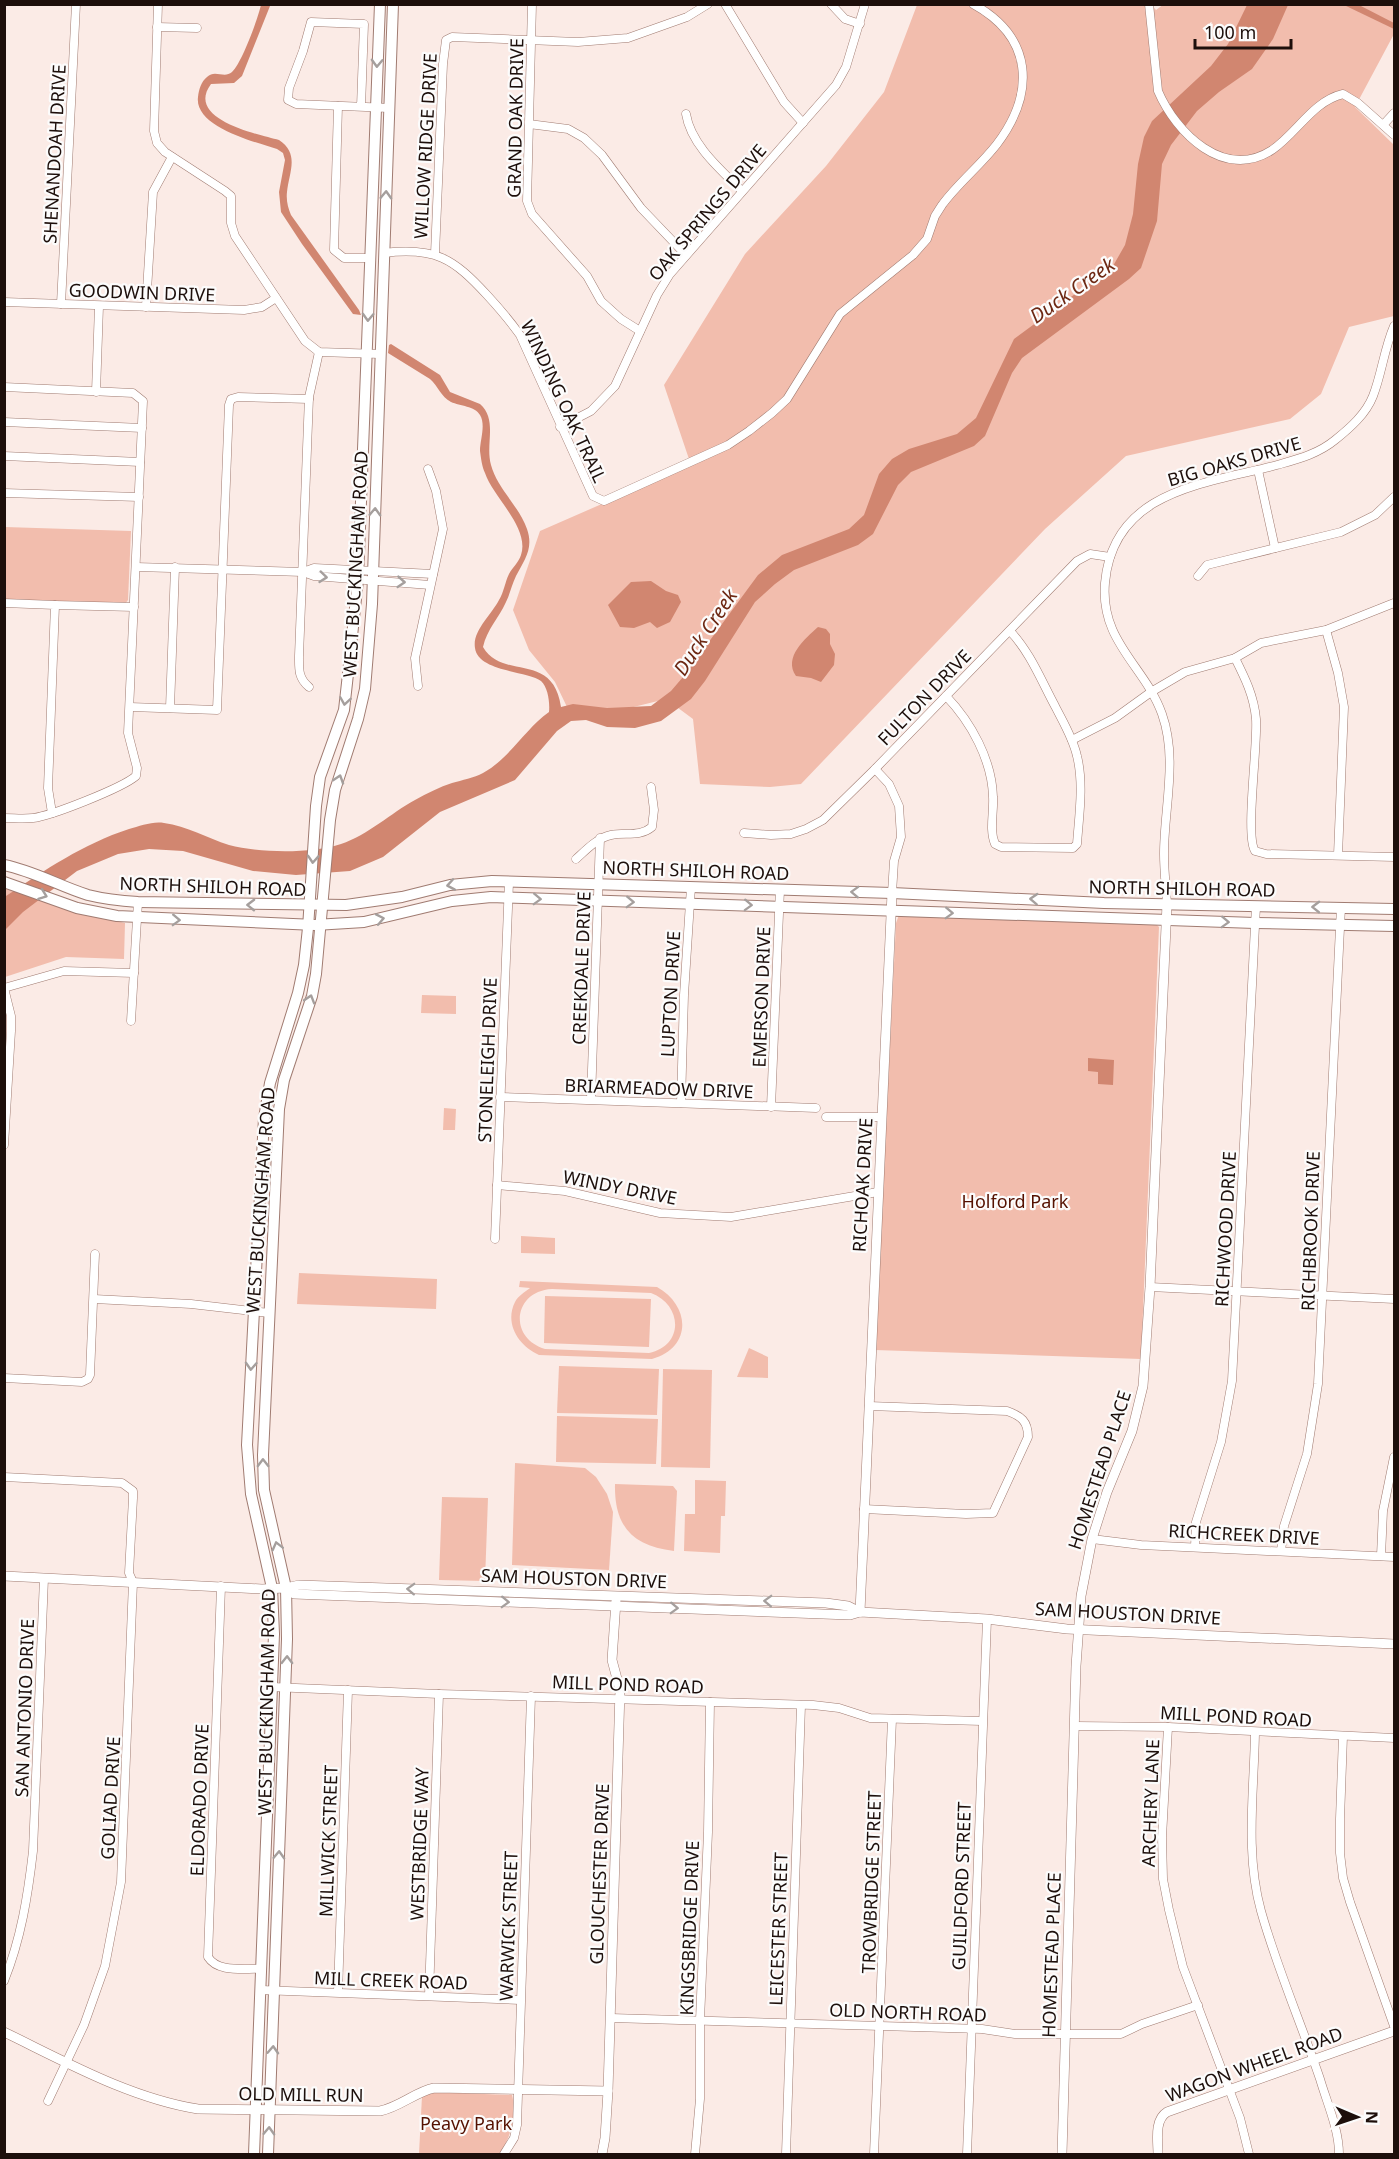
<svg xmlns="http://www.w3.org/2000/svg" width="1399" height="2159" font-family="'Noto Sans',sans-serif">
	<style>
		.green { fill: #f2bdad; fill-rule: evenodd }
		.water { fill: #d18670 }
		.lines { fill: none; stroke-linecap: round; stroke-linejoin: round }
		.minor-casing { stroke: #a07b71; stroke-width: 9 }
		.tertiary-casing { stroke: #a07b71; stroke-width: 10 }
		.secondary-casing { stroke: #a07b71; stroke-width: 12 }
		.minor { stroke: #fff; stroke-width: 8 }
		.tertiary { stroke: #fff; stroke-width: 9 }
		.secondary { stroke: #fff; stroke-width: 10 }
		.oneway { stroke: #a59f9d }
		.labels { text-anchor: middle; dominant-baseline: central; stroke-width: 4.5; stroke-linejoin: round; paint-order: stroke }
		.street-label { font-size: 18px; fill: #1d0f0b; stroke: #fcfcfc }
		.park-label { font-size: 18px; fill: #510; stroke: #fcfcfc }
		.water-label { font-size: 20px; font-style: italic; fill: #6d2813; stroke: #fcfcfc }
	</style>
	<rect width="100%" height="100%" fill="#fbebe6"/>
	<g class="green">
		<polygon points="1151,4 1156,10 1164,4 1394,5 1394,34 1355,107 1394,145 1394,316 1349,327 1321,394 1290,419 1126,456 1045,529 801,784 770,787 700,784 693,719 666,699 609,713 567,707 555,682 529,650 513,610 540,531 691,465 664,385 745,254 826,166 884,92 917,5"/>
		<polygon points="5,527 131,531 128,600 125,604 5,599"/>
		<polygon points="4,885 57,906 125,923 124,959 66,957 5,977"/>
		<polygon points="899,915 1157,925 1159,927 1141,1359 875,1350 896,923"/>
		<polygon points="422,995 456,996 456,1014 421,1013"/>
		<polygon points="444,1108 456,1109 455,1130 443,1130"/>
		<polygon points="521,1236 555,1238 555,1254 521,1253"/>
		<polygon points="299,1273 437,1279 436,1309 297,1304"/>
		<path d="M520,1281L657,1287C691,1306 692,1348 652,1359L539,1355C519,1346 504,1324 515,1302C518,1296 525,1292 530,1288L519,1287ZM552,1289L651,1293C683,1305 684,1346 649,1353L545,1349C508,1338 513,1291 552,1289Z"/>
		<polygon points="545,1296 651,1299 649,1347 544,1343"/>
		<polygon points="749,1348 768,1357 768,1378 737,1377"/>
		<polygon points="559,1366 659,1369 657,1415 557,1413"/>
		<polygon points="663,1369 712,1370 710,1468 661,1467"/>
		<polygon points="557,1416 658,1419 656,1464 556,1462"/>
		<polygon points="515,1463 585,1468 596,1477 607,1494 613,1512 609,1570 512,1565"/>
		<polygon points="695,1480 726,1481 725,1516 721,1516 720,1553 684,1551 685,1514 695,1514"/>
		<path d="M615,1484L673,1486L677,1491L674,1551C633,1546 614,1527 615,1484Z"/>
		<polygon points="442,1497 488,1498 485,1581 439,1580"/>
		<path d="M433,2092L512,2095C517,2114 511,2139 499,2154H419L422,2096Z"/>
	</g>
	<g class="water">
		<path d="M261,5L270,6L242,76L234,83L211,84C185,119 256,134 279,140C300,154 289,172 287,192C286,200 288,208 291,215L359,310L361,315L353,314L302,244L281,212L279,192L285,160L283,153L277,149C255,142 194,127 198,97C199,89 201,82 207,77C215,69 224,79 232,72C242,63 258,18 261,5Z"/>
		<path d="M1247,5H1288L1273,39L1252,69L1219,92L1197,111L1171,145L1162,164L1157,221L1141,268L1129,279L1022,358L1012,373L985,436L974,446L911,472L898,485L873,534L858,545L794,570L775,584L755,602L705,681L691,699L661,721L635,728L607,727L586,720L571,721L557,731L515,780L440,812L383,857L350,871L296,875L253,871L183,851L149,849L118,854L77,871L23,912L5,930L6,896C45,870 83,844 129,829C140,826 153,821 164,823C187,826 207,838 229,845C259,853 311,854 341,844C368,835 391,813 415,800C427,793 440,787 452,783C462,780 474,778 483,773C509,759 525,729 549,712C550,703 548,687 541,681C529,671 478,672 475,648C472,631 492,614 499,600C504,592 505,582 509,574C512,568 519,562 521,555C530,528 493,497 485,473C482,467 481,458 480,451C480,440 486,425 480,415C475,406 460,406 451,402C441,397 438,386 430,379L388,353L389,345L391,344L440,375L450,392L480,404C498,420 485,444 491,465C497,488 519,506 527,529C534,549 524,560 516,576C512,584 510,594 506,602C499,618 487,629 483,647C503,681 553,651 561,707L573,704L607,708L651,706L671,691L683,677L758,575L782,555L849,529L864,515L879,474L892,459L909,449L957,434L976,418L1014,339L1113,266L1125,245L1133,214L1138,164L1144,137L1152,121L1211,66L1228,44Z"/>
		<polygon points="1344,5 1359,5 1394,23 1394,29"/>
		<polygon points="651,581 666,591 678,595 681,602 670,622 657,628 650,622 634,628 620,627 608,605 631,582"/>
		<path d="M818,627L826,629L830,634V644L835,654L834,665L821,682L811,678L796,676C783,657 805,639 818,627Z"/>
		<polygon points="1088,1058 1114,1060 1113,1085 1098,1084 1098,1072 1088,1071"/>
	</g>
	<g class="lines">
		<g class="minor-casing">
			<g id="minor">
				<polyline points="158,4 154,131 157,143 165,152 225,191 231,196 231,223 235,236 305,341 319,352 380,354"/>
				<polyline points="532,4 527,201 532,214 587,276 601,301 621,319 640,331"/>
				<polyline points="725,4 784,102 803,123"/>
				<polyline points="831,4 845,19 860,24"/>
				<path d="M1149,4L1158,91C1176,133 1224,181 1272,150C1297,133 1313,101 1343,94L1358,103L1394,135"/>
				<polyline points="157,27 197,28"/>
				<polyline points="338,106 334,250 344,258 370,258"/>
				<polyline points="361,107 364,24 311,22 303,51 289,88 288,100 296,104 389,108"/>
				<path d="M686,114C691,145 721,170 742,191"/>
				<polyline points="529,124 568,129 584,138 602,155 641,208 686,255"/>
				<polyline points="1384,124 1394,113"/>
				<path d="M384,253C435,247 453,258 487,295C499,308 510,321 520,335L593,496L604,501L728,445L749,431L772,413L787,399L840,314L913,255L927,239L935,216L942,205C958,183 980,166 997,144C1036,92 1033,37 973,4"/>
				<polyline points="435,254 443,64 446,40 452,37 578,42 628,38 687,17 708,4"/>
				<polyline points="4,302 244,310 262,307 276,298"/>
				<polyline points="61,304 76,4"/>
				<polyline points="146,307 153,192 172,157"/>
				<path d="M4,387L133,393L143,401L128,733L137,768L136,776C122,788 51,816 33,818C23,819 14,818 4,818"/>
				<polyline points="96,392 99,306"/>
				<polyline points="4,422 142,428"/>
				<polyline points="560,427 591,411 615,386 657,295 670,274 836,85 846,67 865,4"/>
				<polyline points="4,456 140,462"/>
				<polyline points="1258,470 1275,548"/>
				<polyline points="4,493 139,497"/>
				<polyline points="136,567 303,572"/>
				<polyline points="1198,576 1207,565 1341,532 1375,515 1394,497"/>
				<polyline points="430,585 314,576 303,572 314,568 433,574"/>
				<polyline points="4,603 55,605 48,788 52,813"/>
				<polyline points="55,605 134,607"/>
				<polyline points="1326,630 1338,673 1344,707 1338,855"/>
				<path d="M1235,658C1245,678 1254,696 1256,719C1258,745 1245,836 1255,851L1266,854L1394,857"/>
				<polyline points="418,686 415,658 443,529 436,491 428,469"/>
				<path d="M309,687C298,678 299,669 299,656L309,397L319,352"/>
				<path d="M946,696C971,722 992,760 993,797C994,812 989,830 995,844L1001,847L1073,848L1077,844C1079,816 1084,784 1077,756C1073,738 1063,722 1055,706C1041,680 1030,652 1010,631"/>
				<polyline points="130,707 217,710 229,405 231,399 238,397 309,399"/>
				<polyline points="170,708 175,567"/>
				<polyline points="1072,740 1115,718 1151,692 1185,672 1235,658 1261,643 1326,630 1394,603"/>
				<polyline points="875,769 889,784 899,806 901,837 894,861 892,893"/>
				<polyline points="744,833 771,835 791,834 806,829 823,820 875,769 1077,561 1090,554 1110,557"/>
				<path d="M576,859C586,850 597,838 611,835C626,832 640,837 652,827L654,810L651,787"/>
				<path d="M1167,904C1166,887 1164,871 1164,854C1164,808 1178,759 1162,714C1145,666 1100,642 1105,583C1113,490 1205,484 1277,465C1298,459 1318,454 1335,440C1350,428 1366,414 1373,396C1382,373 1384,349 1394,326"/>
				<polyline points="4,988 11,1016 11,1031 4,1145"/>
				<polyline points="4,988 64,971 134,973"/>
				<polyline points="131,1021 138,902"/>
				<polyline points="500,1097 816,1108"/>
				<polyline points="591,1099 600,838"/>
				<polyline points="681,1103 684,995 691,887"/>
				<polyline points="771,1107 780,889"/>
				<polyline points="826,1117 882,1117"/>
				<polyline points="497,1185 565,1191 660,1213 731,1217 878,1192"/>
				<polyline points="495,1239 509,882"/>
				<polyline points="1150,1287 1394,1299"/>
				<polyline points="94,1299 191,1304 269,1313"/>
				<polyline points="4,1378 82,1382 88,1379 90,1375 95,1254"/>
				<polyline points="4,1477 122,1483 133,1491 133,1498 129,1573 133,1582 121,1882 105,1966 84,2025 48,2101"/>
				<path d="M864,1509L966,1514L993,1513L1028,1437C1028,1421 1021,1416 1007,1411L869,1406"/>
				<polyline points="1092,1539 1141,1545 1394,1557"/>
				<polyline points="1195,1547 1196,1522 1221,1442 1232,1381 1256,906"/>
				<polyline points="1281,1551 1284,1526 1307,1454 1318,1384 1341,907"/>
				<polyline points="1381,1556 1383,1511 1394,1457"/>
				<path d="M221,1586L208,1957C218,1973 244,1968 261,1969"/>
				<polyline points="272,1687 439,1694 813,1705 839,1708 870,1718 982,1721"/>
				<polyline points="1076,1726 1168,1727 1394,1738"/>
				<polyline points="1168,1727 1162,1837 1163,1879 1169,1910 1183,1967 1240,2118 1249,2154"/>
				<path d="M1255,1733C1254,1791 1245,1854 1261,1911C1277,1968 1301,2023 1320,2079C1327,2103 1339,2129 1339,2154"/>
				<polyline points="1343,1736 1340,1819 1340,1853 1343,1878 1350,1902 1394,2026"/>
				<path d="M4,1981C21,1939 28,1895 33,1851L44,1578"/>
				<polyline points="261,1990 520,2000"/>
				<polyline points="338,1992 348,1690"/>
				<polyline points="429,1996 439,1694"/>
				<polyline points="611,2018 982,2029 1015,2034 1121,2034 1142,2024 1198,2005"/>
				<polyline points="504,2154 514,2138 517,2125 531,1696"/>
				<polyline points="695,2154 700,2099 700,2020 708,1832 710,1702"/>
				<polyline points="786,2154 801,1705"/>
				<polyline points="874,2154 892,1719"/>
				<polyline points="967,2154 987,1619"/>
			</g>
		</g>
		<g class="tertiary-casing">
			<g id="tertiary">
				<polyline points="4,1576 262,1589 286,1588 299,1585 826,1603 848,1606 860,1612"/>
				<polyline points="286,1588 294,1594 850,1615 860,1612 987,1619 1067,1629 1394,1644"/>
				<polyline points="860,1612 892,893"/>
				<path d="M4,2032C66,2062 130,2098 198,2109L380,2111C400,2107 415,2092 434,2088L608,2091"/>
				<polyline points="602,2154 605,2138 608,2091 620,1690 612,1660 616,1601"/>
				<polyline points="1062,2154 1076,1666 1081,1596 1092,1539 1107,1492 1132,1431 1143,1386 1150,1287 1167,904"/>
				<path d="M1158,2154C1158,2141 1154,2120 1167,2112L1394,2031"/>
			</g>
		</g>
		<g class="secondary-casing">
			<g id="secondary">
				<path d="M4,865C34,871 59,886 88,895C104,899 121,901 138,902L346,905L402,897L450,885L492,881L892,893L1104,903L1394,909"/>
				<polyline points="4,882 77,908 117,916 315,925 364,922 452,901 491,897 1255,923 1394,926"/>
				<polyline points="254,2154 274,1634 272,1588 251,1494 247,1445 264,1118 270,1083 298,993 304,965 308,928 316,806 320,777 344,710 347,683 358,580 380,4"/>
				<polyline points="268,2154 287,1639 286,1588 264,1490 263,1455 279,1109 284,1080 312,996 316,974 330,820 335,790 358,719 365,689 372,604 393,4"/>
			</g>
		</g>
		<use href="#minor" class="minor"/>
		<use href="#tertiary" class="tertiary"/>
		<use href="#secondary" class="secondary"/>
	</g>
	<defs><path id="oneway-chevron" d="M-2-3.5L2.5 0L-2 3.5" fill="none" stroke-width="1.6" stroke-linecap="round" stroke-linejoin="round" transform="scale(1.5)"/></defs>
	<g class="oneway">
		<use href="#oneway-chevron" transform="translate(377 63) rotate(92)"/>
		<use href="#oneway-chevron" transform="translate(386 195) rotate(-88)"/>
		<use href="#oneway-chevron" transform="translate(368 317) rotate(92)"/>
		<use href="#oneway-chevron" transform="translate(375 512) rotate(-88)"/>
		<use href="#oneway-chevron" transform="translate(323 577) rotate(6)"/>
		<use href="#oneway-chevron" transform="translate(401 582) rotate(4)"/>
		<use href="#oneway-chevron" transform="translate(345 701) rotate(99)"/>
		<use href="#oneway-chevron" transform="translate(339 779) rotate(-72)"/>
		<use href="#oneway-chevron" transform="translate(313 859) rotate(94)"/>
		<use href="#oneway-chevron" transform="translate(451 885) rotate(170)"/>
		<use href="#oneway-chevron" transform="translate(855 892) rotate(-178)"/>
		<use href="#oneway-chevron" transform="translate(43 895) rotate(20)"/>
		<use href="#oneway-chevron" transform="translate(537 899) rotate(2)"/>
		<use href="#oneway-chevron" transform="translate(1034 899) rotate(-177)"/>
		<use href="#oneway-chevron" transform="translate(630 902) rotate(2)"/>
		<use href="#oneway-chevron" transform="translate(251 905) rotate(-179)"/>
		<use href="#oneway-chevron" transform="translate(748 905) rotate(2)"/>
		<use href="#oneway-chevron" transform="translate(1316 907) rotate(-179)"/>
		<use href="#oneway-chevron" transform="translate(949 913) rotate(2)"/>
		<use href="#oneway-chevron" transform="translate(380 919) rotate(-11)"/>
		<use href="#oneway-chevron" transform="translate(176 920) rotate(2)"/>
		<use href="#oneway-chevron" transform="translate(1225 922) rotate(2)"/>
		<use href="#oneway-chevron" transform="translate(310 999) rotate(-73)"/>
		<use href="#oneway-chevron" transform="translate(251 1366) rotate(93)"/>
		<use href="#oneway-chevron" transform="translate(263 1463) rotate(-91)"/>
		<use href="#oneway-chevron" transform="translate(277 1546) rotate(-104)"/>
		<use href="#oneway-chevron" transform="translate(411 1589) rotate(-178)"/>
		<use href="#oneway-chevron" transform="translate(768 1601) rotate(-178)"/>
		<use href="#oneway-chevron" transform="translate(505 1602) rotate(2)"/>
		<use href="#oneway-chevron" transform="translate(674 1608) rotate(2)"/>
		<use href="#oneway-chevron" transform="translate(287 1660) rotate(-89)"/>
		<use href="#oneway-chevron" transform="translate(279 1855) rotate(-88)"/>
		<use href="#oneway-chevron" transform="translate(273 2050) rotate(-87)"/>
		<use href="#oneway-chevron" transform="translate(269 2131) rotate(-88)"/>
	</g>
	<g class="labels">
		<g class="street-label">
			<text transform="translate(515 118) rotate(-89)">GRAND OAK DRIVE</text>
			<text transform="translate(425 146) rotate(-87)">WILLOW RIDGE DRIVE</text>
			<text transform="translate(54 154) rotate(-87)">SHENANDOAH DRIVE</text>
			<text transform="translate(707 212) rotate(-50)">OAK SPRINGS DRIVE</text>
			<text transform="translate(142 292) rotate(2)">GOODWIN DRIVE</text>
			<text transform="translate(564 401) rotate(65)">WINDING OAK TRAIL</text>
			<text transform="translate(1234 461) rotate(-16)">BIG OAKS DRIVE</text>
			<text transform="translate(355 564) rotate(-87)">WEST BUCKINGHAM ROAD</text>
			<text transform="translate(924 697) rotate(-46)">FULTON DRIVE</text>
			<text transform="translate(696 870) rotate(2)">NORTH SHILOH ROAD</text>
			<text transform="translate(213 886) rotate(2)">NORTH SHILOH ROAD</text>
			<text transform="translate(1182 888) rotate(1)">NORTH SHILOH ROAD</text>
			<text transform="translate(581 968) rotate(-88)">CREEKDALE DRIVE</text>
			<text transform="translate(670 994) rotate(-87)">LUPTON DRIVE</text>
			<text transform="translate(761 997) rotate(-88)">EMERSON DRIVE</text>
			<text transform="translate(487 1060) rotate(-88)">STONELEIGH DRIVE</text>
			<text transform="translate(659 1088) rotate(2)">BRIARMEADOW DRIVE</text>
			<text transform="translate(862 1185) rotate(-87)">RICHOAK DRIVE</text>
			<text transform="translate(620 1187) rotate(11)">WINDY DRIVE</text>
			<text transform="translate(260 1200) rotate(-86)">WEST BUCKINGHAM ROAD</text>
			<text transform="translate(1225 1229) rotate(-87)">RICHWOOD DRIVE</text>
			<text transform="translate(1310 1231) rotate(-88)">RICHBROOK DRIVE</text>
			<text transform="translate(1099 1470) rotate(-72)">HOMESTEAD PLACE</text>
			<text transform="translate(1244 1534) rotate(3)">RICHCREEK DRIVE</text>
			<text transform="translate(574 1578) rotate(2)">SAM HOUSTON DRIVE</text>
			<text transform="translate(1128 1613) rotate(3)">SAM HOUSTON DRIVE</text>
			<text transform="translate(628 1684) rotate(2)">MILL POND ROAD</text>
			<text transform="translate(266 1702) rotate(-89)">WEST BUCKINGHAM ROAD</text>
			<text transform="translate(24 1708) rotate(-88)">SAN ANTONIO DRIVE</text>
			<text transform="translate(1236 1716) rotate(3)">MILL POND ROAD</text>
			<text transform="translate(110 1798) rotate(-87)">GOLIAD DRIVE</text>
			<text transform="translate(199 1800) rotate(-88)">ELDORADO DRIVE</text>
			<text transform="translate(1150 1803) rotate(-88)">ARCHERY LANE</text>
			<text transform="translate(328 1841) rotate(-88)">MILLWICK STREET</text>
			<text transform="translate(419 1844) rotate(-88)">WESTBRIDGE WAY</text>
			<text transform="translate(599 1874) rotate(-88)">GLOUCHESTER DRIVE</text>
			<text transform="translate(871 1882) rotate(-88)">TROWBRIDGE STREET</text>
			<text transform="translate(961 1886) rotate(-88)">GUILDFORD STREET</text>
			<text transform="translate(508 1926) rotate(-88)">WARWICK STREET</text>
			<text transform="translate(689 1928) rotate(-88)">KINGSBRIDGE DRIVE</text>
			<text transform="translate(778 1929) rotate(-88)">LEICESTER STREET</text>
			<text transform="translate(1051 1955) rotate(-88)">HOMESTEAD PLACE</text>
			<text transform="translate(391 1980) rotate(2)">MILL CREEK ROAD</text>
			<text transform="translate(908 2012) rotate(2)">OLD NORTH ROAD</text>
			<text transform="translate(1254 2064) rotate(-20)">WAGON WHEEL ROAD</text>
			<text transform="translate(301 2094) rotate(1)">OLD MILL RUN</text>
		</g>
		<g class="park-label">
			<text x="1015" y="1201">Holford Park</text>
			<text x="466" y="2123">Peavy Park</text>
		</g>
		<g class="water-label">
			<text transform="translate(1072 290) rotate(-35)">Duck Creek</text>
			<text transform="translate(705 632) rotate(-57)">Duck Creek</text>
		</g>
	</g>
	<rect width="1399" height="2159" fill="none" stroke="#1d0f0b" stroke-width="12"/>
	<g transform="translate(1357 2117) rotate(92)" stroke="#fcfcfc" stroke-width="4.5" paint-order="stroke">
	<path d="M0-4.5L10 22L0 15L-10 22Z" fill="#1d0f0b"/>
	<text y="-9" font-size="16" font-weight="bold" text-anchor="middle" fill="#1d0f0b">N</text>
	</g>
	<path d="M1195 39v9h96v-9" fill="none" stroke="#1d0f0b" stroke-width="3"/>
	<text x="1204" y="39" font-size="18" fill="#1d0f0b" stroke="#fcfcfc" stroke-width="4.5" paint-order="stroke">100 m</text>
</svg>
